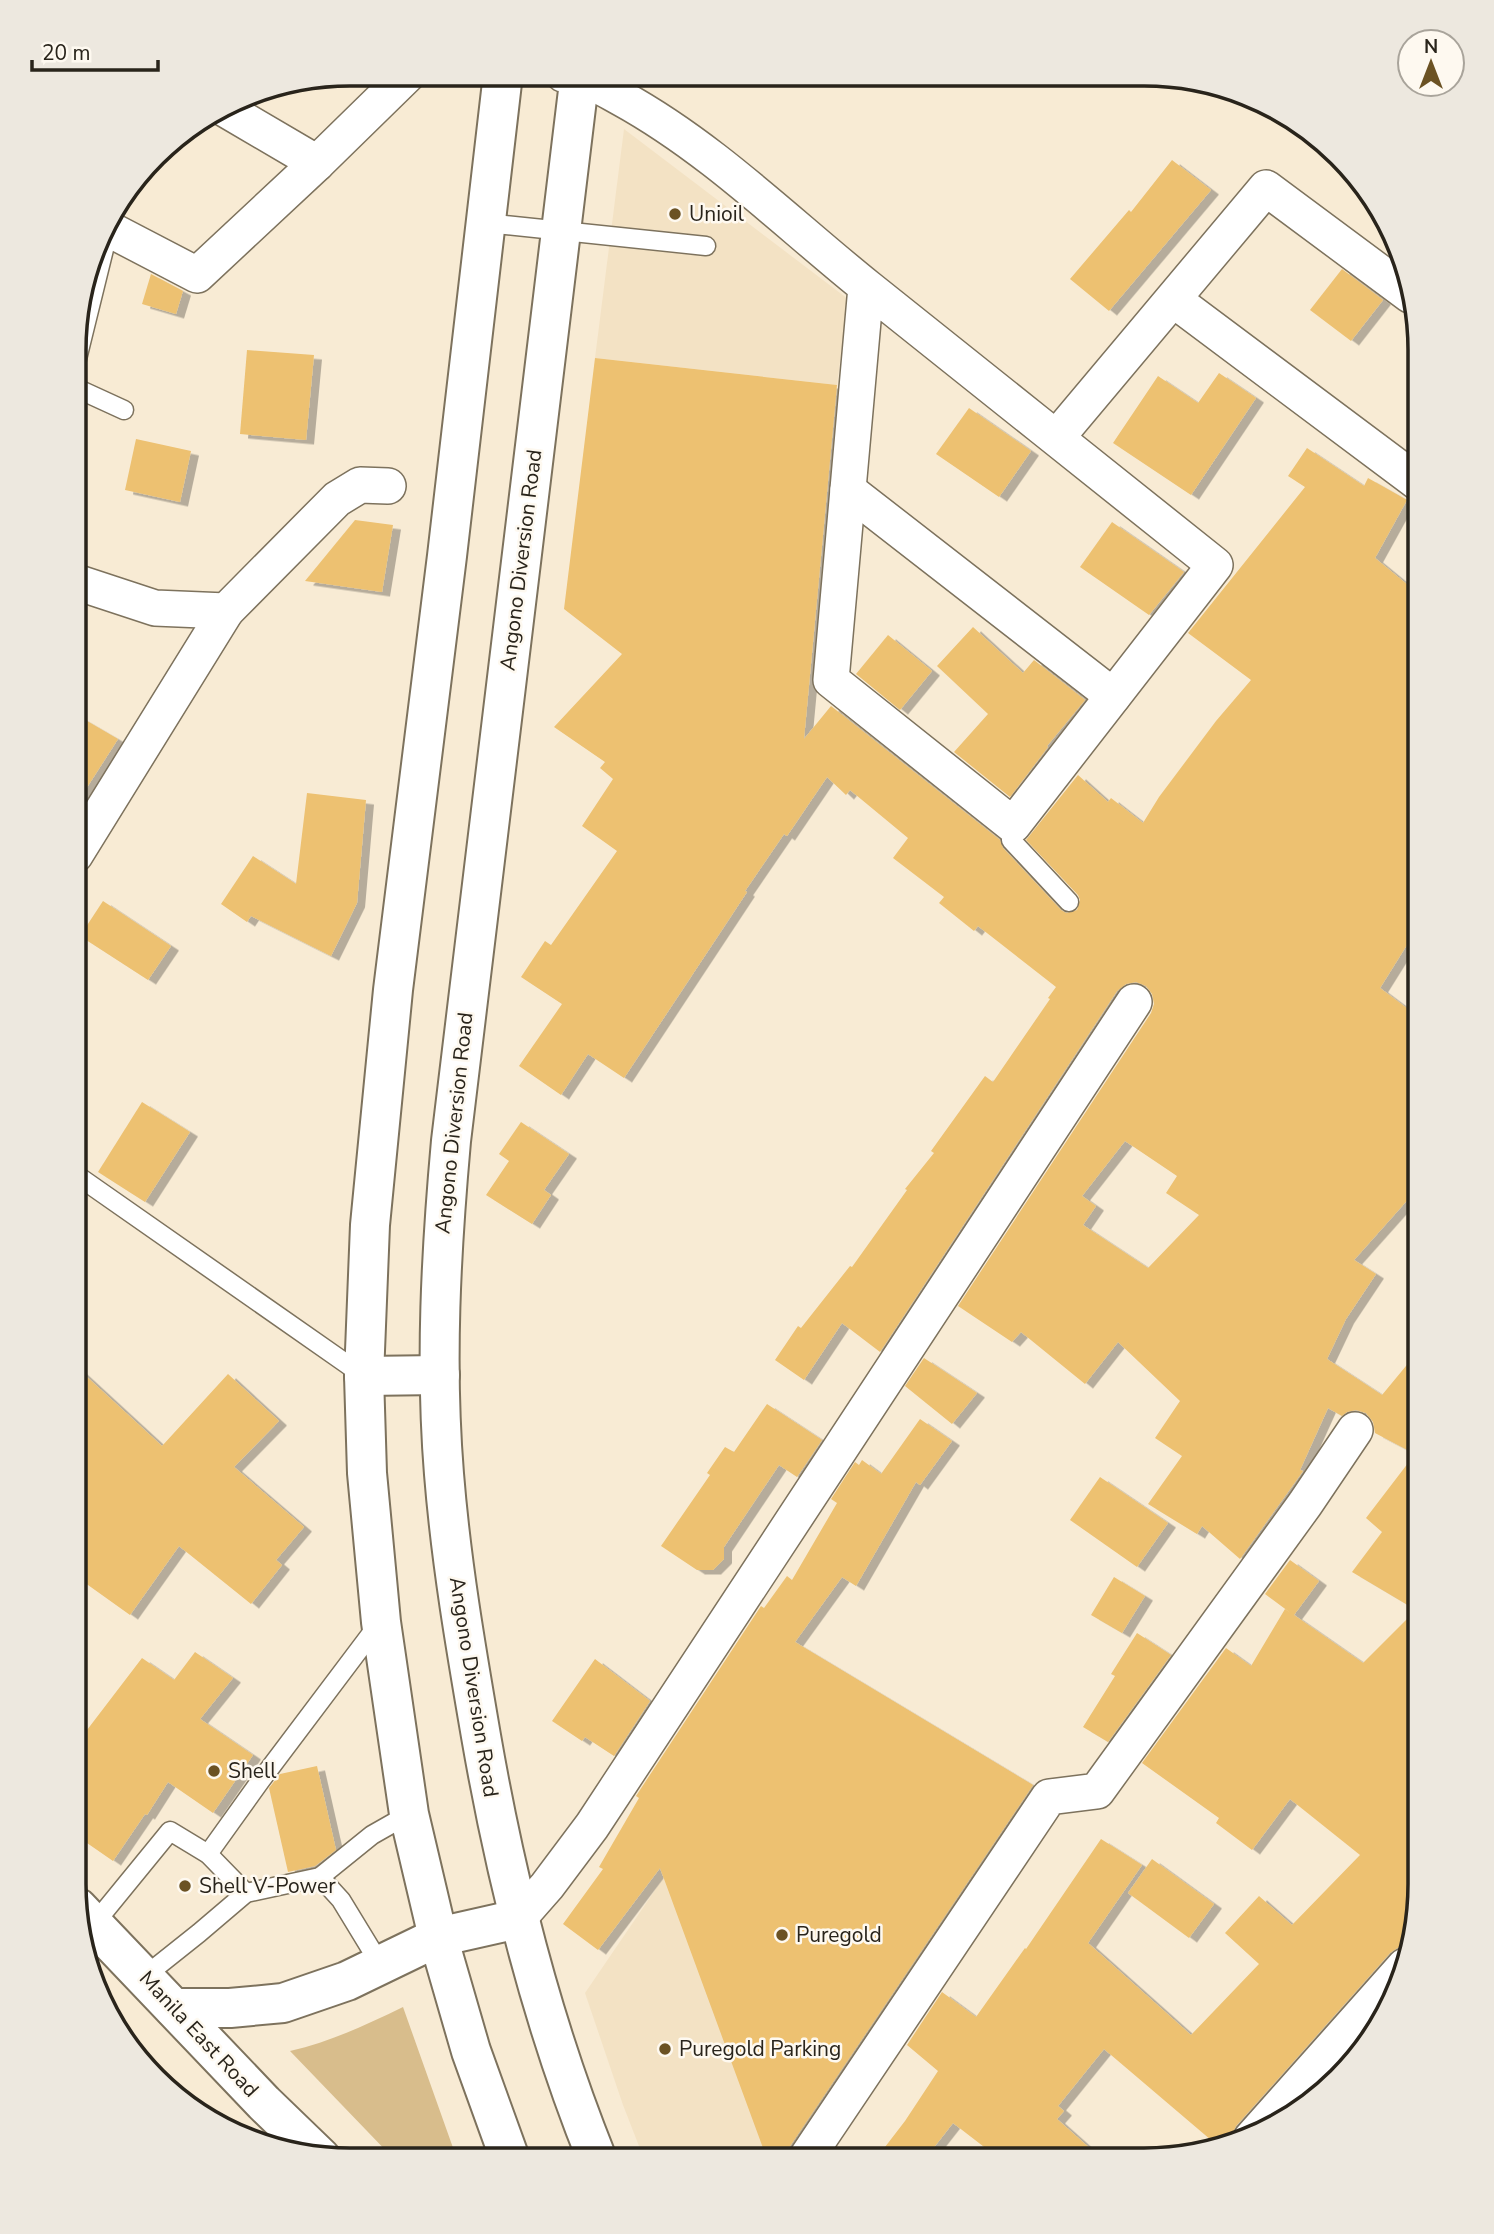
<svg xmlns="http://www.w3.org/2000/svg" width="1494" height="2234" font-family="'Nunito Sans',sans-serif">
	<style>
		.built { fill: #f3e2c4 }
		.green { fill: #d8bd8c }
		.building { fill: #edc171; fill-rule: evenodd; filter: url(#shadow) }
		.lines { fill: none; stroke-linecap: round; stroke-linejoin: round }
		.lane-casing { stroke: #7d725d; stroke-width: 21 }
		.street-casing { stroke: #7d725d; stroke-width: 38 }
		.secondary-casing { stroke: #7d725d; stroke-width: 42 }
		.primary-casing { stroke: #7d725d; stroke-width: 42 }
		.lane { stroke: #fff; stroke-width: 18 }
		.street { stroke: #fff; stroke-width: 35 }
		.secondary { stroke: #fff; stroke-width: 38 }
		.primary { stroke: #fff; stroke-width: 38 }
		.poi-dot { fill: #6b5223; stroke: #fef9f0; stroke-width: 2.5 }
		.labels { text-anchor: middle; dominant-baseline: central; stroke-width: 5; stroke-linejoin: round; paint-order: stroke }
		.poi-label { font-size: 21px; fill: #29241b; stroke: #fef9f0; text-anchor: start }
		.street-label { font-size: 21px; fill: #29241b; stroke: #fef9f0 }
		.rim { fill: none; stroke: #29241b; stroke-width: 3.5 }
	</style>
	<defs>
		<filter id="shadow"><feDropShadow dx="8" dy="4.5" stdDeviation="0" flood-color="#0004"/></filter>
	</defs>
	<rect width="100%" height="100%" fill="#f8ebd4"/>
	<g class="built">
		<polygon points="624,129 848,299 837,385 595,358"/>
		<polygon points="811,1652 1039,1789 786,2159 644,2159 623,2105 585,1993 664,1877"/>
	</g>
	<path class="green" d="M403,2007L457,2159L393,2158L290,2051C330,2042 366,2025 403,2007Z"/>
	<g class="building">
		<polygon points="1172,160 1211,190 1109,311 1070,279 1129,210 1131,212"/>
		<polygon points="1342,269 1383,300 1351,341 1310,310"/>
		<polygon points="151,274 183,291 176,314 142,304"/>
		<polygon points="247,350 314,355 306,440 240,434"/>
		<path d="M595,358L837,385L804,739L831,706L1000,840L1003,848L1061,910L1066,913L1077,910L1080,900L1078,895L1026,840L1078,775L1108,802L1111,798L1143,823L1159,797L1216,721L1251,680L1188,633L1305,487L1288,476L1307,448L1364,486L1368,478L1407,500L1375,558L1420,595V924L1380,988L1420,1018V1186L1354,1260L1376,1274L1346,1319L1327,1359L1382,1395L1420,1349V1902L1410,1946L1399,1947L1390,1953L1236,2126L1232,2134V2143L1218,2146L1104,2049L1058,2106L1064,2111L1057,2119L1103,2160H1001L953,2123L924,2160H875L905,2121L938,2071L907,2045L942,1992L976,2017L1025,1948L1026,1949L1101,1839L1142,1865L1088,1943L1191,2035L1259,1964L1225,1933L1259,1896L1292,1925L1360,1855L1290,1799L1252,1850L1216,1823L1219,1818L1142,1763L1226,1648L1251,1666L1285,1609L1292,1614L1265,1594L1290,1560L1319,1581L1294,1615L1363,1663L1416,1610L1352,1572L1382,1532L1366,1518L1415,1454L1375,1433L1373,1422L1366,1413L1356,1410L1347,1412L1342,1416L1328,1408L1300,1470L1303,1471L1240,1559L1202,1526L1197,1534L1148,1504L1182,1456L1155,1438L1180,1401L1118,1342L1085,1384L1021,1332L1012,1342L958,1306L1151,1013L1154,1004L1152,994L1146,986L1136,982L1126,984L1117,991L880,1352L842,1323L804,1380L775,1360L798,1326L801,1328L850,1266L852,1267L907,1190L905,1189L934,1153L931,1151L985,1076L993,1082L1050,999L1048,998L1056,987L978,926L974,931L939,903L944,897L893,858L908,838L850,790L846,795L827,777L787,836L784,834L745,891L747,892L624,1078L588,1054L561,1095L519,1066L562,1004L521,977L545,941L551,945L617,851L582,826L613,779L600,768L605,762L554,727L622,654L564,609ZM1125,1141L1177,1176L1166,1193L1199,1215L1148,1268L1083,1225L1096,1206L1082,1196Z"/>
		<polygon points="1219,373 1256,398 1191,495 1113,443 1158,376 1198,403"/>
		<polygon points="969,408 1031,451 999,497 936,454"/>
		<polygon points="136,439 191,451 180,502 125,490"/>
		<polygon points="355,520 393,525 382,592 305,581"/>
		<polygon points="1112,522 1184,572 1149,615 1080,567"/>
		<polygon points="973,627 1023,673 1034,660 1085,700 1047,746 1048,747 1010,797 954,752 988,714 937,666"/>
		<polygon points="888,635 932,671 900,710 856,674"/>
		<polygon points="75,714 118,739 75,806"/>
		<polygon points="307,793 366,800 357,903 331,956 251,916 247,922 221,904 253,856 296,884"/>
		<polygon points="103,901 171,946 148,980 80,936"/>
		<polygon points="142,1102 190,1132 145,1202 98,1172"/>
		<polygon points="521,1122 569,1154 544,1190 551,1195 532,1224 486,1195 509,1161 499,1154"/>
		<polygon points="924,1358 977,1393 952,1424 905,1386"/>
		<polygon points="74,1365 162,1446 228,1374 279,1421 234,1467 304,1527 276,1560 282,1565 251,1604 179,1546 130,1615 74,1575"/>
		<polygon points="767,1404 822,1440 797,1477 779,1465 724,1547 724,1559 713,1570 697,1570 661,1546 710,1475 707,1473 725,1447 734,1452"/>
		<polygon points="920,1419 952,1441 920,1485 916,1482 856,1586 842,1577 795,1642 1033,1785 788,2149 785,2159 767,2159 660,1868 598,1950 563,1924 603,1869 599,1867 639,1798 636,1796 761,1606 764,1608 787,1576 792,1580 837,1503 831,1499 855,1462 859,1465 862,1460 881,1474"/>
		<polygon points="1100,1477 1168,1523 1137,1567 1070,1520"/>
		<polygon points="1114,1577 1145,1596 1122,1633 1091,1615"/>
		<polygon points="1137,1633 1171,1655 1108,1742 1083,1727 1115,1676 1111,1674"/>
		<polygon points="195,1652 233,1678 200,1719 253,1755 213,1813 168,1782 147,1815 145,1814 113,1861 74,1834 74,1747 142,1658 174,1680"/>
		<polygon points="595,1659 650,1701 614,1756 585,1737 582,1741 552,1721"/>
		<polygon points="317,1766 336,1850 315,1866 288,1872 269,1788 280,1774"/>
		<polygon points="1152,1859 1214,1904 1189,1938 1128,1893"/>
		<polygon points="1378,2026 1364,2052 1307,2106"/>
	</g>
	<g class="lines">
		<g class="lane-casing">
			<g id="lane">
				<polyline points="486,223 706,246"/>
				<polyline points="76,363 109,229"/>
				<polyline points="76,388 124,410"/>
				<polyline points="1013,825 1011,840 1069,902"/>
				<polyline points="75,1174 364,1376"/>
				<polyline points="208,1854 261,1780 377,1626"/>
				<polyline points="320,1877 341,1900 380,1964"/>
				<polyline points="94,1924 170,1831 208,1854 246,1893"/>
				<polyline points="145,1976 199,1933 246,1893 320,1877 372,1835 409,1814"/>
			</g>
		</g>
		<g class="street-casing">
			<g id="street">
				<path d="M563,74C586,77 601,87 621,98C712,148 787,223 868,288C983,381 1100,472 1215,565L1013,825L831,680L866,287"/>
				<polyline points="225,109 317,163"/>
				<polyline points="105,227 197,275 317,163 408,74"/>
				<polyline points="1174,300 1420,484"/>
				<polyline points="1057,437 1266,188 1410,295"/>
				<polyline points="848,490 1113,696"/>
				<polyline points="76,582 155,608 226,611 337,499 360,485 388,486"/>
				<polyline points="75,855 226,611"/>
				<polyline points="518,1919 547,1886 592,1826 1134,1002"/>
				<polyline points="1251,2139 1405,1966"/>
				<polyline points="805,2160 1049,1797 1097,1791 1305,1504 1355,1430"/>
			</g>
		</g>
		<g class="secondary-casing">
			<polyline id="secondary" points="78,1908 264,2103 321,2158"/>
		</g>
		<g class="primary-casing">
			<g id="primary">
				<polyline points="503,74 447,556 393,990 370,1225 364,1376 367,1473 381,1622 409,1814 438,1937 471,2051 510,2159"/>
				<path d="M580,74L451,1141C441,1252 435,1363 444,1474C451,1562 466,1649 481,1736C506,1880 542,2023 597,2159"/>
				<polyline points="364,1376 440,1375"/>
				<polyline points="174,2008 230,2008 283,2003 347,1981 438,1937 518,1919"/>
			</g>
		</g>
		<use href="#lane" class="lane"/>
		<use href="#street" class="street"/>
		<use href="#secondary" class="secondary"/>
		<use href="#primary" class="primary"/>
	</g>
	<g class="poi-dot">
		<circle cx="675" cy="214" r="7"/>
		<circle cx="214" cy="1771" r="7"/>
		<circle cx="185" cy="1886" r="7"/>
		<circle cx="782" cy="1935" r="7"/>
		<circle cx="665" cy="2049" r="7"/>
	</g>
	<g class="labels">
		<g class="poi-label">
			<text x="689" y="214">Unioil</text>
			<text x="228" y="1771">Shell</text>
			<text x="199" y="1886">Shell V-Power</text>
			<text x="796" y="1935">Puregold</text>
			<text x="679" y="2049">Puregold Parking</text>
		</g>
		<g class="street-label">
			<text transform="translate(521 560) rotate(-83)">Angono Diversion Road</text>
			<text transform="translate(454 1123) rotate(-84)">Angono Diversion Road</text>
			<text transform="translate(474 1687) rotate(81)">Angono Diversion Road</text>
			<text transform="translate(199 2034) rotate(47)">Manila East Road</text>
		</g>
	</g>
	<path d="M0 0H1494V2234H0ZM350 86H1144A264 264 0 0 1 1408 350V1884A264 264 0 0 1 1144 2148H350A264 264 0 0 1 86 1884V350A264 264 0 0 1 350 86Z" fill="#ede8df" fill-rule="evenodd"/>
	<path class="rim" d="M350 86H1144A264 264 0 0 1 1408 350V1884A264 264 0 0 1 1144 2148H350A264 264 0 0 1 86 1884V350A264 264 0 0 1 350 86Z"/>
	<g transform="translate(1431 63)"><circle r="33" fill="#fef9f0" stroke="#a9a49b" stroke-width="2"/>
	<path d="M0-5L12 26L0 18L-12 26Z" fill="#6b5223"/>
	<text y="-10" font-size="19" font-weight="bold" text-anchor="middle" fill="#29241b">N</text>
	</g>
	<path d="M32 60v10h126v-10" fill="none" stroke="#29241b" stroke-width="3.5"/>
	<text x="42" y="60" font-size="21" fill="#29241b" stroke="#fef9f0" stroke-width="5" paint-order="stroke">20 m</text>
</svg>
